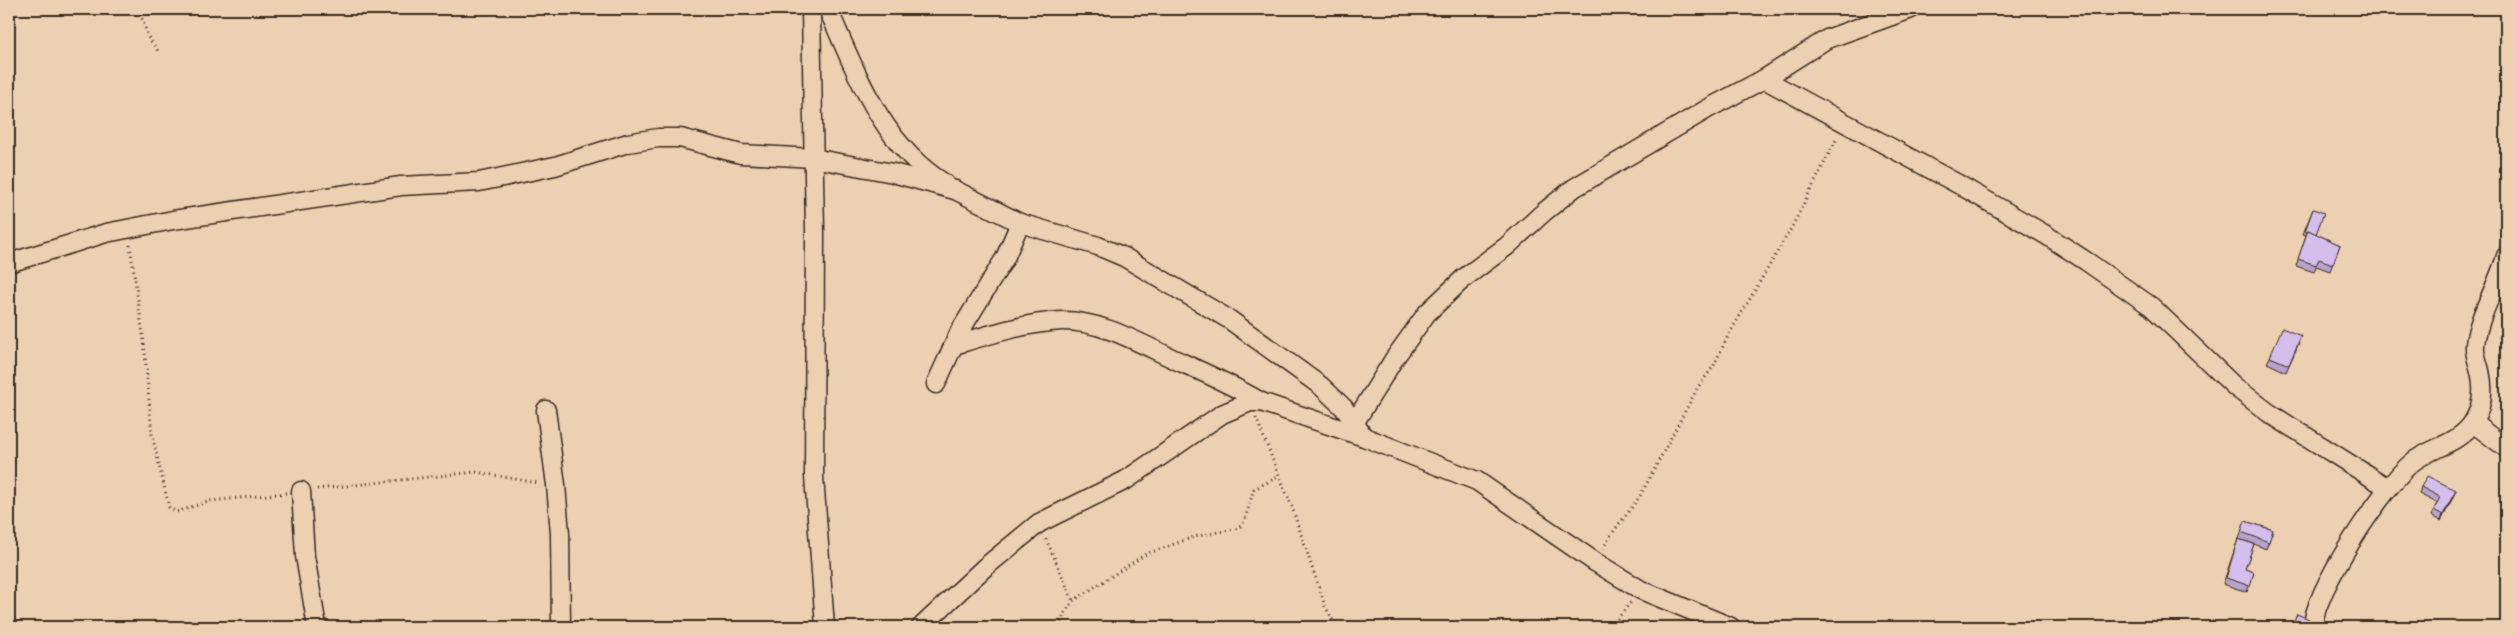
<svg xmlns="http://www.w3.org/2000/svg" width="2515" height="636" font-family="'Playpen Sans',sans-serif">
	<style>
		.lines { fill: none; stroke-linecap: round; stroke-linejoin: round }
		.street-casing { stroke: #3b2a1e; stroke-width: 21 }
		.path { stroke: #3b2a1e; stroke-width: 3; stroke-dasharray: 1 4; stroke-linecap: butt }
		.street { stroke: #ebd0b2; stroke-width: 18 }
		.wall { fill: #b7a3cb; stroke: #3b2a1e }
		.shaded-wall { fill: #9584a5; stroke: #3b2a1e }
		.building { fill: #d5bdec; stroke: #3b2a1e }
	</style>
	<rect width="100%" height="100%" fill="#ebd0b2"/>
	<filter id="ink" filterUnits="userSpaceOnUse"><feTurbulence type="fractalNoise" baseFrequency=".02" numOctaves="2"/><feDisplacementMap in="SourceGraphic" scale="10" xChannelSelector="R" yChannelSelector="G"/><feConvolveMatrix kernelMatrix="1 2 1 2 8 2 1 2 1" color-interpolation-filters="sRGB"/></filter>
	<g filter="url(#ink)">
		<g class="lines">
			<g class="street-casing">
				<g id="street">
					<polyline points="811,9 815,233 814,476 825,627"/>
					<path d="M828,9C856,72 882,145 944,183"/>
					<polyline points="1764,79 1958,184 2046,235 2086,261 2152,307 2234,386 2269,413 2388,488"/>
					<polyline points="9,263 106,233 173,220 401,186 479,182 555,166 628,143 658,138 680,138 741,154 813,158 893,173 955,190 1020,223 1098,246 1124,257 1230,320 1321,386 1344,408 1364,437"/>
					<path d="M954,345C988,335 1025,323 1061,321C1101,320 1141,344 1176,360C1205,373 1233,385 1261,402"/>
					<polyline points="936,384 960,331 1005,258 1020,223"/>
					<polyline points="546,410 556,485 560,534 561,627"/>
					<polyline points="1355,422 1394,359 1427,313 1464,278 1507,246 1544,212 1574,188 1709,108 1764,79 1827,39 1911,9"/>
					<polyline points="2473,423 2506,448"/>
					<polyline points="301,491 305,556 317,627"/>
					<polyline points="921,627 984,568 1039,523 1126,480 1222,414 1250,402 1261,402 1364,437 1477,481 1595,562 1641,590 1731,627"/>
					<path d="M2313,627C2313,592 2385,483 2414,461C2433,447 2460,443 2473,422C2483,406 2484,388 2480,371C2478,362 2474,354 2475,345C2478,315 2498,286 2506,256"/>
				</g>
			</g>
			<g class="path">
				<polyline points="139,9 148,37 158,51"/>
				<polyline points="130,245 144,342 152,435 169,507 176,512 211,501 286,493"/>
				<polyline points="1256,418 1292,507 1325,606 1337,627"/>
				<polyline points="317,489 476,472 538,483"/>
				<polyline points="1046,539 1073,601"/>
				<path d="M1603,549C1613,529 1628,514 1640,496L1698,387L1713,367L1728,336L1792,227L1837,138"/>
				<polyline points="1059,627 1064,614 1073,601 1146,554 1194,537 1239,528 1244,522 1254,489 1280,476"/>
				<polyline points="1611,627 1631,602"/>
			</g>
			<use href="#street" class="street"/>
		</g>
		<g class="wall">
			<polygon points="2313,209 2316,234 2340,245 2330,271 2316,266 2314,272 2296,266 2306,235 2303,234"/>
			<polygon points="2299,343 2286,372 2267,363 2270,357"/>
			<polygon points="2421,487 2453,497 2441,521 2431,516 2437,503 2419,494"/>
			<polygon points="2245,521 2273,530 2266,549 2254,544 2245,569 2254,572 2247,592 2223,584 2238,539 2253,544 2239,539"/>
		</g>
		<polygon class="shaded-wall" points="2456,490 2453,497 2441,521 2443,515"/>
		<g class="building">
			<polygon points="2313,209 2324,213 2316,234 2308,230 2308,232 2305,231"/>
			<polygon points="2308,230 2340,245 2333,264 2319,259 2316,265 2298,259"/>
			<polygon points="2282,328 2301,336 2289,365 2270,357"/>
			<polygon points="2427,476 2456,490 2443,515 2434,510 2440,497 2421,487"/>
			<polygon points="2245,521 2273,530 2269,542 2241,532"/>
			<polygon points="2238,539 2254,544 2245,569 2254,572 2250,586 2226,578"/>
			<polygon points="2297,614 2309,619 2305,627 2291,627"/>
		</g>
	</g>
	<rect width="2515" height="636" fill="none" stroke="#ebd0b2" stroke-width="30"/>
	<rect x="15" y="15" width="2485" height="606" fill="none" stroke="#3b2a1e" stroke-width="2" filter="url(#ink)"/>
</svg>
